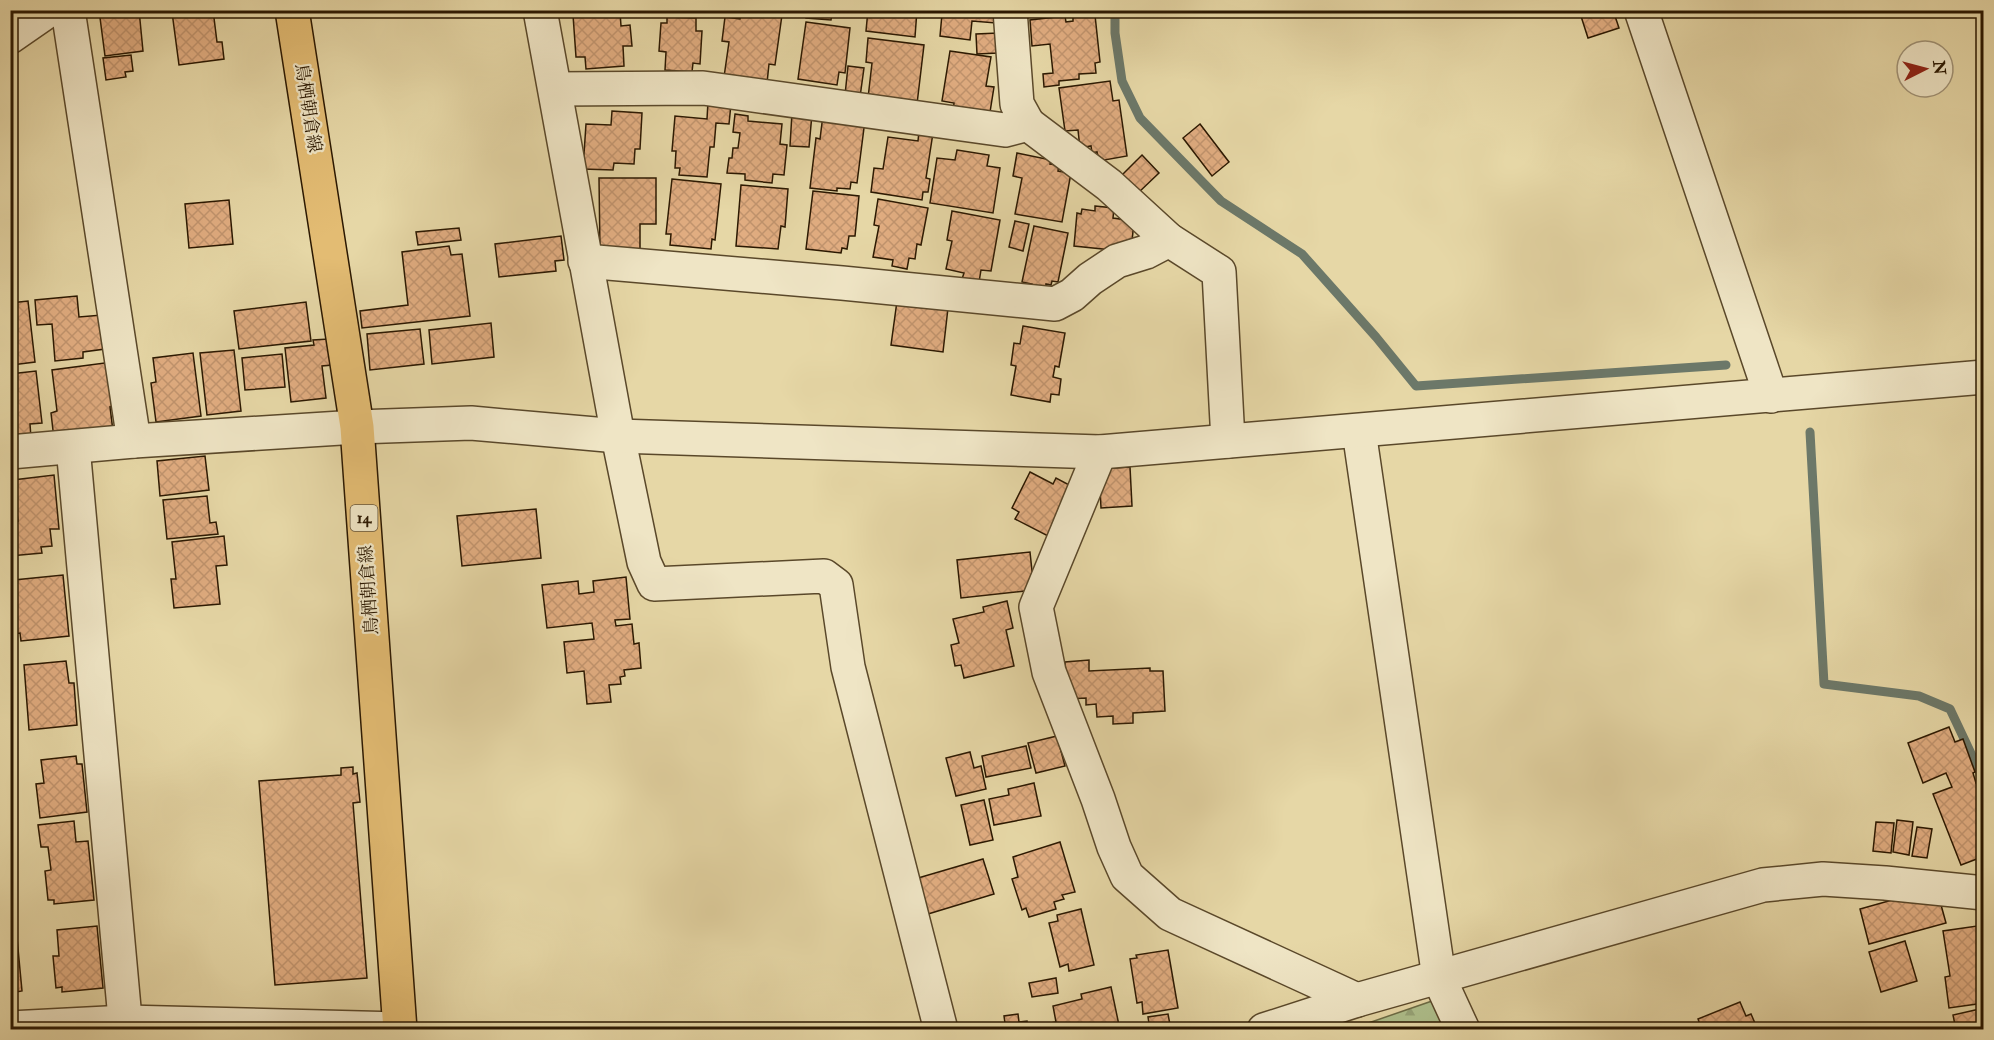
<svg xmlns="http://www.w3.org/2000/svg" width="1994" height="1040" font-family="'IM FELL Double Pica','Noto Serif JP',serif">
	<style>
		.forest { fill: url(#forest-firs); stroke: #6c6c46; stroke-width: 1.5 }
		.lines { fill: none; stroke-linecap: round; stroke-linejoin: round }
		.stream { stroke: #6c7869; stroke-width: 9 }
		.building { fill: url(#building-cross-hatch); stroke: #2b1801; stroke-width: 1.5 }
		.minor-casing { stroke: #5a482a; stroke-width: 36 }
		.major-casing { stroke: #2b1801; stroke-width: 36 }
		.minor { stroke: #efe5c5; stroke-width: 33 }
		.major { stroke: #e3bc73; stroke-width: 33 }
		.labels { text-anchor: middle; dominant-baseline: central; stroke-width: 4.5; stroke-linejoin: round; paint-order: stroke }
		.shield { fill: #efe5c5; stroke: #66563c; stroke-width: 1.5 }
		.shield-label { font-size: 16px; font-weight: bold; fill: #2b1801 }
		.street-label { font-size: 18px; fill: #2b1801; stroke: #efe5c5 }
	</style>
	<defs>
		<pattern id="forest-firs" width="22" height="20" patternUnits="userSpaceOnUse" patternTransform="scale(1.5)"><rect width="22" height="20" fill="#aebf8c"/><path d="M5 1l3.5 6h-7zM16 11l3.5 6h-7z" fill="#96a377"/></pattern>
		<pattern id="building-cross-hatch" width="8" height="8" patternUnits="userSpaceOnUse" patternTransform="scale(1.5)"><rect width="8" height="8" fill="#e1ad81"/><path d="M0 0l8 8M0 8l8-8" fill="none" stroke="#c1946e"/></pattern>
	</defs>
	<rect width="100%" height="100%" fill="#e6d7a6"/>
	<filter id="stains"><feTurbulence type="fractalNoise" baseFrequency=".00333" numOctaves="4"/><feColorMatrix values="0 0 0 0 .2 0 0 0 0 .09 0 0 0 0 .02 0 0 0 .5 -.17"/></filter>
	<radialGradient id="worn" r=".72"><stop offset=".6" stop-color="#630" stop-opacity="0"/><stop offset="1" stop-color="#630" stop-opacity=".3"/></radialGradient>
	<polygon class="forest" points="1435,1000 1454,1030 1348,1030"/>
	<g class="lines">
		<g class="stream">
			<polyline points="1115,10 1115,33 1122,81 1140,118 1221,201 1302,254 1376,337 1416,386 1726,365"/>
			<polyline points="1810,432 1824,684 1919,696 1950,709 1984,781"/>
		</g>
	</g>
	<g class="building">
		<polygon points="99,10 139,10 143,51 105,56"/>
		<polygon points="181,10 213,10 217,42 222,42 224,59 179,65 172,12"/>
		<polygon points="794,10 841,10 841,16 832,14 831,20 806,18 806,14 794,12"/>
		<polygon points="868,10 917,10 915,37 866,31"/>
		<polygon points="948,10 997,10 996,23 972,21 970,40 940,36 942,14 948,15"/>
		<polygon points="1579,10 1613,10 1619,28 1588,38"/>
		<polygon points="620,12 621,26 630,25 632,46 623,46 624,66 586,69 585,57 576,57 573,15"/>
		<polygon points="762,13 782,15 775,65 769,64 767,83 724,77 729,42 722,41 725,17 740,19 741,14 762,17"/>
		<polygon points="1095,15 1100,62 1095,63 1096,73 1079,74 1079,79 1059,81 1059,85 1044,87 1043,74 1053,73 1050,44 1032,46 1030,20 1065,16 1066,22 1073,21 1073,17"/>
		<polygon points="667,17 696,18 696,31 702,31 700,64 693,63 692,72 665,70 666,52 659,51 661,23 667,23"/>
		<polygon points="806,22 850,28 845,73 839,72 837,85 798,79"/>
		<polygon points="998,33 998,53 977,54 976,34"/>
		<polygon points="868,38 924,45 917,104 868,98 872,63 866,62"/>
		<polygon points="950,51 991,57 986,86 994,87 990,112 953,113 954,103 942,101"/>
		<polygon points="131,55 133,71 125,72 126,77 106,80 103,58"/>
		<polygon points="848,66 864,68 860,97 845,95"/>
		<polygon points="1110,81 1113,101 1119,100 1127,156 1099,161 1097,152 1092,153 1091,146 1080,148 1078,130 1065,131 1059,88"/>
		<polygon points="708,102 731,104 729,124 716,123 714,147 710,147 707,177 679,175 680,168 675,168 676,151 672,151 675,116 707,119"/>
		<polygon points="612,111 642,113 640,149 635,149 634,164 614,163 613,170 583,169 586,124 611,125"/>
		<polygon points="792,113 812,114 809,147 790,146"/>
		<polygon points="735,114 748,116 748,121 782,124 780,144 787,145 784,175 773,174 772,183 745,180 745,174 727,173 729,158 732,158 733,148 738,148 740,133 733,132"/>
		<polygon points="823,115 865,120 857,183 851,182 850,189 837,188 837,191 810,188 816,138 820,139"/>
		<polygon points="1200,124 1229,162 1212,176 1183,138"/>
		<polygon points="919,131 933,133 926,178 930,179 928,192 923,192 922,200 871,192 874,168 883,169 888,137 918,141"/>
		<polygon points="957,150 989,155 987,166 1000,168 993,213 930,203 937,158 955,160"/>
		<polygon points="1017,153 1051,160 1050,164 1059,165 1058,171 1071,173 1062,222 1015,214 1022,178 1013,176"/>
		<polygon points="1142,155 1159,173 1137,194 1121,176"/>
		<polygon points="599,178 656,178 656,224 640,224 640,252 600,252"/>
		<polygon points="672,179 721,184 715,240 712,239 711,249 670,245 671,234 666,234"/>
		<polygon points="741,185 788,189 785,227 781,226 778,249 736,246"/>
		<polygon points="813,191 859,196 855,236 849,236 847,249 842,248 841,253 806,249"/>
		<polygon points="878,199 928,208 921,245 917,244 915,259 909,258 907,269 892,266 893,260 873,257 879,226 874,225"/>
		<polygon points="229,200 233,244 189,248 185,204"/>
		<polygon points="1095,206 1114,208 1113,218 1134,221 1131,252 1074,246 1077,213 1081,214 1082,209 1095,211"/>
		<polygon points="952,211 1000,220 991,271 981,270 979,282 962,279 964,273 946,269 952,241 947,240"/>
		<polygon points="1015,221 1029,224 1023,251 1009,247"/>
		<polygon points="1034,226 1068,233 1058,282 1052,281 1051,285 1046,284 1045,291 1031,288 1032,284 1022,282"/>
		<polygon points="459,228 461,240 418,245 416,232"/>
		<polygon points="561,236 564,260 555,261 556,271 499,277 495,244"/>
		<polygon points="449,246 451,255 462,254 470,316 362,328 360,311 408,305 402,252"/>
		<polygon points="77,296 79,317 102,315 105,349 83,352 83,358 55,361 52,324 37,325 35,300"/>
		<polygon points="28,301 35,362 12,365 10,303"/>
		<polygon points="897,301 948,308 943,352 891,345"/>
		<polygon points="306,302 311,341 239,349 234,311"/>
		<polygon points="491,323 494,357 432,364 429,330"/>
		<polygon points="1023,326 1065,333 1059,367 1055,366 1053,377 1061,379 1059,395 1051,394 1050,402 1011,395 1016,366 1011,365 1014,343 1020,344"/>
		<polygon points="420,329 424,364 370,370 367,334"/>
		<polygon points="329,339 332,365 322,366 326,398 291,402 285,348 314,345 313,340"/>
		<polygon points="234,350 241,411 207,415 200,353"/>
		<polygon points="193,353 201,416 156,422 151,383 156,382 153,358"/>
		<polygon points="282,354 285,387 245,390 242,358"/>
		<polygon points="112,362 117,406 110,407 113,431 54,439 51,413 57,411 52,370"/>
		<polygon points="36,371 42,423 30,424 31,438 10,440 10,374"/>
		<polygon points="205,456 209,490 160,496 157,461"/>
		<polygon points="1130,467 1132,506 1101,508 1099,469"/>
		<polygon points="1030,472 1053,484 1056,478 1075,488 1050,537 1015,519 1019,512 1012,508"/>
		<polygon points="54,475 59,529 50,529 52,546 41,547 42,553 10,556 10,522 18,521 13,480"/>
		<polygon points="207,496 210,523 216,522 218,534 167,539 163,500"/>
		<polygon points="536,509 541,558 462,566 457,516"/>
		<polygon points="224,536 227,565 216,566 220,604 174,608 171,579 176,579 172,542"/>
		<polygon points="1030,552 1034,590 961,598 957,560"/>
		<polygon points="63,575 69,636 21,641 20,633 13,634 10,603 17,603 14,580"/>
		<polygon points="626,577 630,619 615,620 616,626 632,624 634,644 639,643 641,668 624,670 625,676 620,677 621,684 609,685 611,702 587,704 584,671 567,673 564,642 594,639 592,623 547,628 542,585 578,581 579,594 594,592 593,581"/>
		<polygon points="1007,601 1013,628 1006,630 1014,666 964,678 961,665 955,666 951,645 959,643 953,619 984,612 983,607"/>
		<polygon points="1089,660 1089,671 1150,668 1150,671 1163,671 1165,711 1133,713 1133,723 1113,724 1113,716 1097,717 1096,704 1086,705 1086,698 1068,699 1065,662"/>
		<polygon points="66,661 69,683 74,683 77,725 29,730 24,665"/>
		<polygon points="1949,727 1955,742 1963,739 1975,772 1973,773 1976,783 1981,780 1984,786 1984,862 1982,857 1961,865 1933,794 1952,787 1946,773 1923,783 1908,743"/>
		<polygon points="1057,736 1065,766 1036,773 1028,743"/>
		<polygon points="1026,746 1031,768 986,777 982,756"/>
		<polygon points="970,752 974,768 981,766 986,789 956,796 946,758"/>
		<polygon points="76,756 77,764 82,764 87,812 40,818 36,784 44,783 41,760"/>
		<polygon points="353,767 353,774 357,773 360,802 353,803 367,978 275,985 259,781 341,775 341,768"/>
		<polygon points="1034,783 1041,816 994,825 989,799 1009,795 1008,789"/>
		<polygon points="984,800 993,840 970,845 961,805"/>
		<polygon points="1897,820 1913,822 1909,855 1893,852"/>
		<polygon points="74,821 76,842 88,841 94,900 54,904 54,900 48,900 45,871 51,870 48,847 41,847 38,825"/>
		<polygon points="1876,822 1894,823 1891,853 1873,851"/>
		<polygon points="1917,827 1932,829 1927,858 1912,856"/>
		<polygon points="10,831 17,903 10,904"/>
		<polygon points="1060,842 1075,892 1062,895 1064,899 1054,902 1056,909 1029,917 1026,908 1022,910 1012,879 1018,877 1013,857"/>
		<polygon points="983,859 994,894 928,914 918,878"/>
		<polygon points="1924,891 1938,894 1946,923 1869,944 1860,909"/>
		<polygon points="1081,909 1094,965 1069,971 1068,964 1060,967 1049,923 1058,921 1057,915"/>
		<polygon points="10,917 15,917 22,991 10,993"/>
		<polygon points="1984,925 1984,1003 1949,1008 1945,977 1950,976 1943,931"/>
		<polygon points="97,926 103,988 62,992 62,987 56,988 53,956 59,956 57,930"/>
		<polygon points="1905,941 1917,981 1881,992 1869,952"/>
		<polygon points="1168,950 1178,1008 1143,1014 1142,1002 1137,1003 1130,959 1137,958 1136,955"/>
		<polygon points="1056,978 1058,993 1032,997 1029,983"/>
		<polygon points="1111,987 1120,1030 1051,1030 1050,1023 1056,1022 1053,1006 1082,999 1081,994"/>
		<polygon points="1740,1002 1746,1016 1751,1014 1758,1030 1702,1030 1698,1019"/>
		<polygon points="1984,1008 1984,1030 1956,1030 1953,1015"/>
		<polygon points="1018,1014 1019,1022 1027,1021 1028,1030 993,1030 992,1025 1005,1023 1004,1016"/>
		<polygon points="1168,1014 1171,1030 1150,1030 1148,1017"/>
	</g>
	<g class="lines">
		<g class="minor-casing">
			<g id="minor">
				<polyline points="68,10 134,441"/>
				<polyline points="540,10 618,436 644,562 654,584 824,576 836,585 848,667 941,1030"/>
				<polyline points="1641,10 1771,396"/>
				<polyline points="10,37 49,10"/>
				<polyline points="556,89 703,88 1005,130 1028,124 1017,104 1010,10"/>
				<polyline points="1028,124 1109,185 1169,240 1219,272 1228,441"/>
				<polyline points="585,261 842,283 1055,304 1072,295 1090,279 1117,261 1146,252 1169,240"/>
				<polyline points="1359,431 1439,978 1463,1030"/>
				<polyline points="73,447 126,1030"/>
				<polyline points="10,452 134,441 357,427 471,423 618,436 1100,452 1984,377"/>
				<polyline points="1100,452 1036,607 1049,672 1098,799 1114,847 1127,876 1170,914 1357,1000"/>
				<polyline points="10,1028 126,1022 400,1029"/>
				<polyline points="1264,1030 1357,1000 1763,885 1823,879 1885,883 1984,893"/>
			</g>
		</g>
		<g class="major-casing">
			<polyline id="major" points="292,10 357,427 400,1030"/>
		</g>
		<use href="#minor" class="minor"/>
		<use href="#major" class="major"/>
	</g>
	<g class="labels">
		<rect class="shield" x="350.5" y="505" width="27" height="26" rx="4.5"/>
		<g class="shield-label">
			<text x="364" y="518">14</text>
		</g>
		<g class="street-label">
			<text transform="translate(308 108) rotate(81)">鳥栖朝倉線</text>
			<text transform="translate(369 590) rotate(-94)">鳥栖朝倉線</text>
		</g>
	</g>
	<rect width="1994" height="1040" fill="none" stroke="#e6d7a6" stroke-width="36"/>
	<rect x="12" y="12" width="1970" height="1016" fill="none" stroke="#2b1801" stroke-width="3"/>
	<rect x="18" y="18" width="1958" height="1004" fill="none" stroke="#2b1801" stroke-width="1.5"/>
	<g transform="translate(1925 69) rotate(84)"><circle r="28" fill="#efe5c5" stroke="#a19377" stroke-width="1.5"/>
	<path d="M0-4.5L10 22L0 15L-10 22Z" fill="#8f2418"/>
	<text y="-9" font-size="16" font-weight="bold" text-anchor="middle" fill="#2b1801">N</text>
	</g>
	<rect width="100%" height="100%" filter="url(#stains)"/>
	<rect width="100%" height="100%" fill="url(#worn)"/>
</svg>
